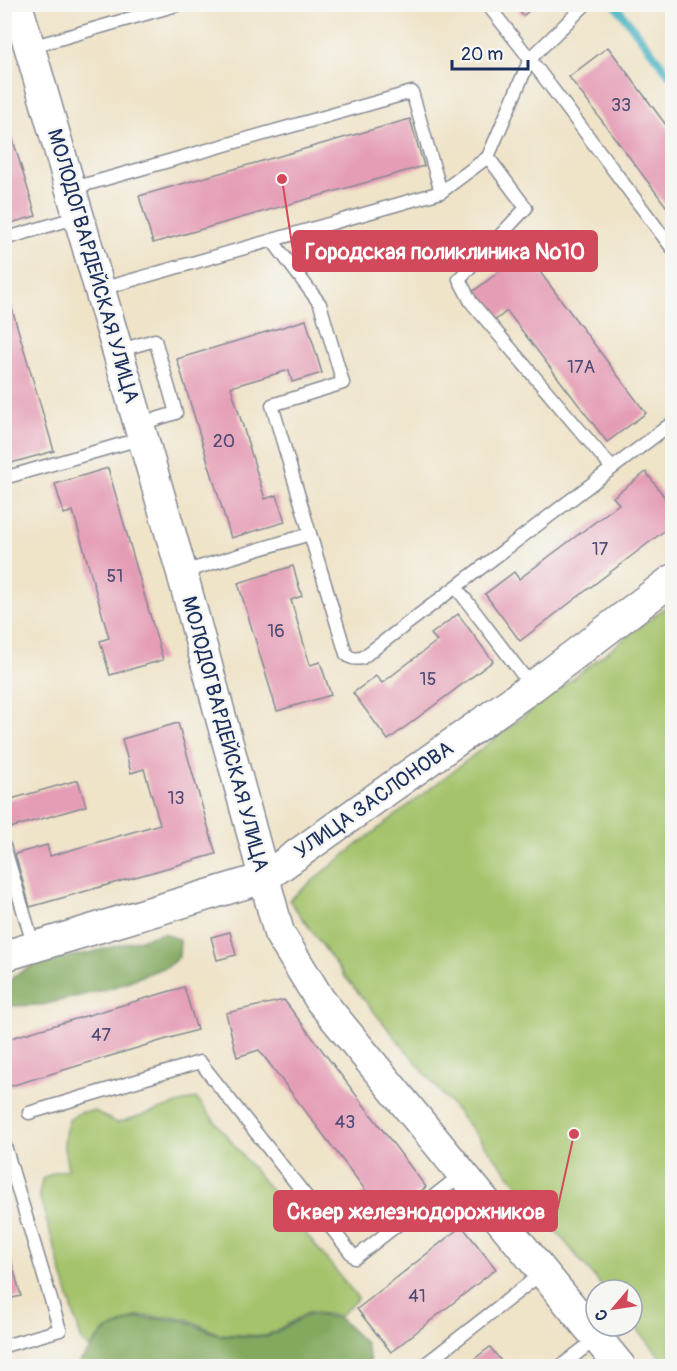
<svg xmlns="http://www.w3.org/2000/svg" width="677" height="1371" font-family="Pangolin,sans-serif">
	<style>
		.green { fill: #a4c36b; stroke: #607964; stroke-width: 1.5 }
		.forest { fill: #83a95f; stroke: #4f6c5e; stroke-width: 1.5 }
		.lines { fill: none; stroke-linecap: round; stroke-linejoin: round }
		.stream { stroke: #46b3c3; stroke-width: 8 }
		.building { fill: #e59db6 }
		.service-casing { stroke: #858993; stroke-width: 15 }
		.tertiary-casing { stroke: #858993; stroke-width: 33 }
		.service { stroke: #fff; stroke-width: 12 }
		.tertiary { stroke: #fff; stroke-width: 30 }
		.labels { text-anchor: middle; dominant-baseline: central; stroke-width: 5; stroke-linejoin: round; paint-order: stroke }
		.number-label { font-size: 18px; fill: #4e4a74 }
		.street-label { font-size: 21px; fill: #1b2f5e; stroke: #f6f6f2 }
		.leader { fill: none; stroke: #d1495b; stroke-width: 2 }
		.callout-dot { fill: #d1495b; stroke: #f6f6f2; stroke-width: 2 }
		.callout { fill: #d1495b; stroke: #d1495b; stroke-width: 2 }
		.callout-label { font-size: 22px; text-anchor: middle; font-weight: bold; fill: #fff }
	</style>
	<rect width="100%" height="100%" fill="#f6f6f2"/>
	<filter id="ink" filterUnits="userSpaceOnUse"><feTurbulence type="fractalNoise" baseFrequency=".0167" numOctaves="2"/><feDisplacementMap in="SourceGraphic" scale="12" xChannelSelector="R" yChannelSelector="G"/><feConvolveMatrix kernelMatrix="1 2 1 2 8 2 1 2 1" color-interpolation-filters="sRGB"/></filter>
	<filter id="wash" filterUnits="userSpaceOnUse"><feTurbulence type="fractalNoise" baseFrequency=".008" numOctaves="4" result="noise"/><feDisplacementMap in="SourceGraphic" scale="24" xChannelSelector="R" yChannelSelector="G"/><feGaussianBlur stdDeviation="1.35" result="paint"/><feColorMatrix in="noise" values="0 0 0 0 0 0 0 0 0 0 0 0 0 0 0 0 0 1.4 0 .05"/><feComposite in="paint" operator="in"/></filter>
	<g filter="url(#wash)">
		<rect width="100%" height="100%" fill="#efe3c8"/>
		<g class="green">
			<polygon points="672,602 672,1366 668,1366 632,1323 632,1290 605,1290 346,978 289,900 357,845"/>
			<polygon points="196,1098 358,1298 340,1316 309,1312 266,1336 219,1334 185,1318 138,1316 105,1331 89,1348 82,1342 39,1195 42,1179 53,1173 68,1169 64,1148 65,1133 69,1120 80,1112 95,1111 117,1123"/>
		</g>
		<g class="forest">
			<polygon points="164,933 180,940 179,957 168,966 111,988 42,1005 8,1006 5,990 14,976 39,962 89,953"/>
			<polygon points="309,1314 339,1318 366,1344 371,1366 76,1366 106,1331 137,1318 184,1320 218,1335 267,1337"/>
		</g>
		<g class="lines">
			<polyline class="stream" points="616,6 672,78"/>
		</g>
		<g id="blocks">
			<g class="building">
				<polygon points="514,4 537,4 523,16"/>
				<polygon points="608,47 672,133 672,214 569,77"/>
				<polygon points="4,110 36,216 4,225"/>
				<polygon points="410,119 424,166 153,243 139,196"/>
				<polygon points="525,252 646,413 607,442 507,311 493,322 471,293"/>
				<polygon points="4,282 54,451 4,465"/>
				<polygon points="306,320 322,373 292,382 289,370 231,387 265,499 277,495 285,522 231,538 177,359"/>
				<polygon points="108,468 163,660 110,675 100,641 109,638 73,511 64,514 55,484"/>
				<polygon points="646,472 672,507 672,525 520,641 485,594 514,572 519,579 619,504 613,497"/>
				<polygon points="293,566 302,596 291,600 310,665 320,662 331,695 277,711 238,583"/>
				<polygon points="458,614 493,661 388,740 353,693 376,676 382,683 437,641 431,634"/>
				<polygon points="178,723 216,854 30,907 15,854 47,845 50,856 160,824 144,769 131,773 122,739"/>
				<polygon points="78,780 86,806 10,828 4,808 4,801"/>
				<polygon points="230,932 236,955 217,960 211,937"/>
				<polygon points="184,987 197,1030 4,1088 4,1040"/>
				<polygon points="284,1000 426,1187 375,1226 354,1200 366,1191 259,1050 237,1057 226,1013"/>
				<polygon points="462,1226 496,1269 391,1352 357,1309"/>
				<polygon points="8,1249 21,1296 4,1300 4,1250"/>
				<polygon points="490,1347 505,1366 465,1366"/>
			</g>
		</g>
	</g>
	<g filter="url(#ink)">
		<use href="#blocks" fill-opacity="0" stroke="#858993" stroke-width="1.5"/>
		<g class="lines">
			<g class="service-casing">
				<g id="service">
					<polyline points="487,4 530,59 672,248"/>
					<polyline points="586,4 530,59 488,157 526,208 459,279 471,302 612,468"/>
					<polyline points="31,47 180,4"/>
					<polyline points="70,189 412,92 441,192 101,289"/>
					<polyline points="441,192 488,157"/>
					<polyline points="4,239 78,217"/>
					<polyline points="117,351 155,340 176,413 140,424"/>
					<polyline points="4,478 143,438"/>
					<path d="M310,534L346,654C351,659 355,659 362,658L672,423"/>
					<polyline points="183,572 310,534 272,405 343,383 320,304 272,240"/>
					<polyline points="456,587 532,687"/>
					<polyline points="4,846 34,947"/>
					<polyline points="29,1113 200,1062 355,1258 462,1174"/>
					<polyline points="4,1346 60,1330 5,1146"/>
					<polyline points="423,1366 542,1273"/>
					<polyline points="561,1366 597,1338"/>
				</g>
			</g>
			<g class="tertiary-casing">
				<g id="tertiary">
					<polyline points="17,4 182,573 279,933 320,1000 620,1366"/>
					<polyline points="4,956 264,878 532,687 672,580"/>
				</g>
			</g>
			<use href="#service" class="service"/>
			<use href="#tertiary" class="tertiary"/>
		</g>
	</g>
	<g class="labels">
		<g class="number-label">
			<text x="621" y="105">33</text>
			<text x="581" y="367">17А</text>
			<text x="224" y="441">20</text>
			<text x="600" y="549">17</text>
			<text x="115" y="576">51</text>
			<text x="276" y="631">16</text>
			<text x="428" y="679">15</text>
			<text x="176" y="798">13</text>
			<text x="101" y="1035">47</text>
			<text x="345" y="1122">43</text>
			<text x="417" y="1296">41</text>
		</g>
		<g class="street-label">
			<text transform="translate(93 266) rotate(74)">МОЛОДОГВАРДЕЙСКАЯ УЛИЦА</text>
			<text transform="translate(225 734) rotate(75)">МОЛОДОГВАРДЕЙСКАЯ УЛИЦА</text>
			<text transform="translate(374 800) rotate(-35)">УЛИЦА ЗАСЛОНОВА</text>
		</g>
	</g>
	<path class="leader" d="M282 179L293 251M574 1134L557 1211"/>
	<g class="callout-dot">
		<circle cx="282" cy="179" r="6"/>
		<circle cx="574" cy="1134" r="6"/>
	</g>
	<g class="callout">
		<rect x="293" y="231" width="304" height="40" rx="6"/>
		<rect x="274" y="1191" width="283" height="40" rx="6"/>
	</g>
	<g class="callout-label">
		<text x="445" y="259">Городская поликлиника №10</text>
		<text x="416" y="1219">Сквер железнодорожников</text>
	</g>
	<rect width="677" height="1371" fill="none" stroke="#f6f6f2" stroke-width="24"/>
	<g transform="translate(614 1308) rotate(241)"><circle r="28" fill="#f6f6f2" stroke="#9ea6b7" stroke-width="1.5"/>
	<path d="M0-4.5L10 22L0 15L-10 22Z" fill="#d1495b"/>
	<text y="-9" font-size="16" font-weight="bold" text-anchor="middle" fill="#1b2f5e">С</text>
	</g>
	<path d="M452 60v9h76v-9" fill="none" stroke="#1b2f5e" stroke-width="3"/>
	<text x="461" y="60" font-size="18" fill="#1b2f5e" stroke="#f6f6f2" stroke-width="4.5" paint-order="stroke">20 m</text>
</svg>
